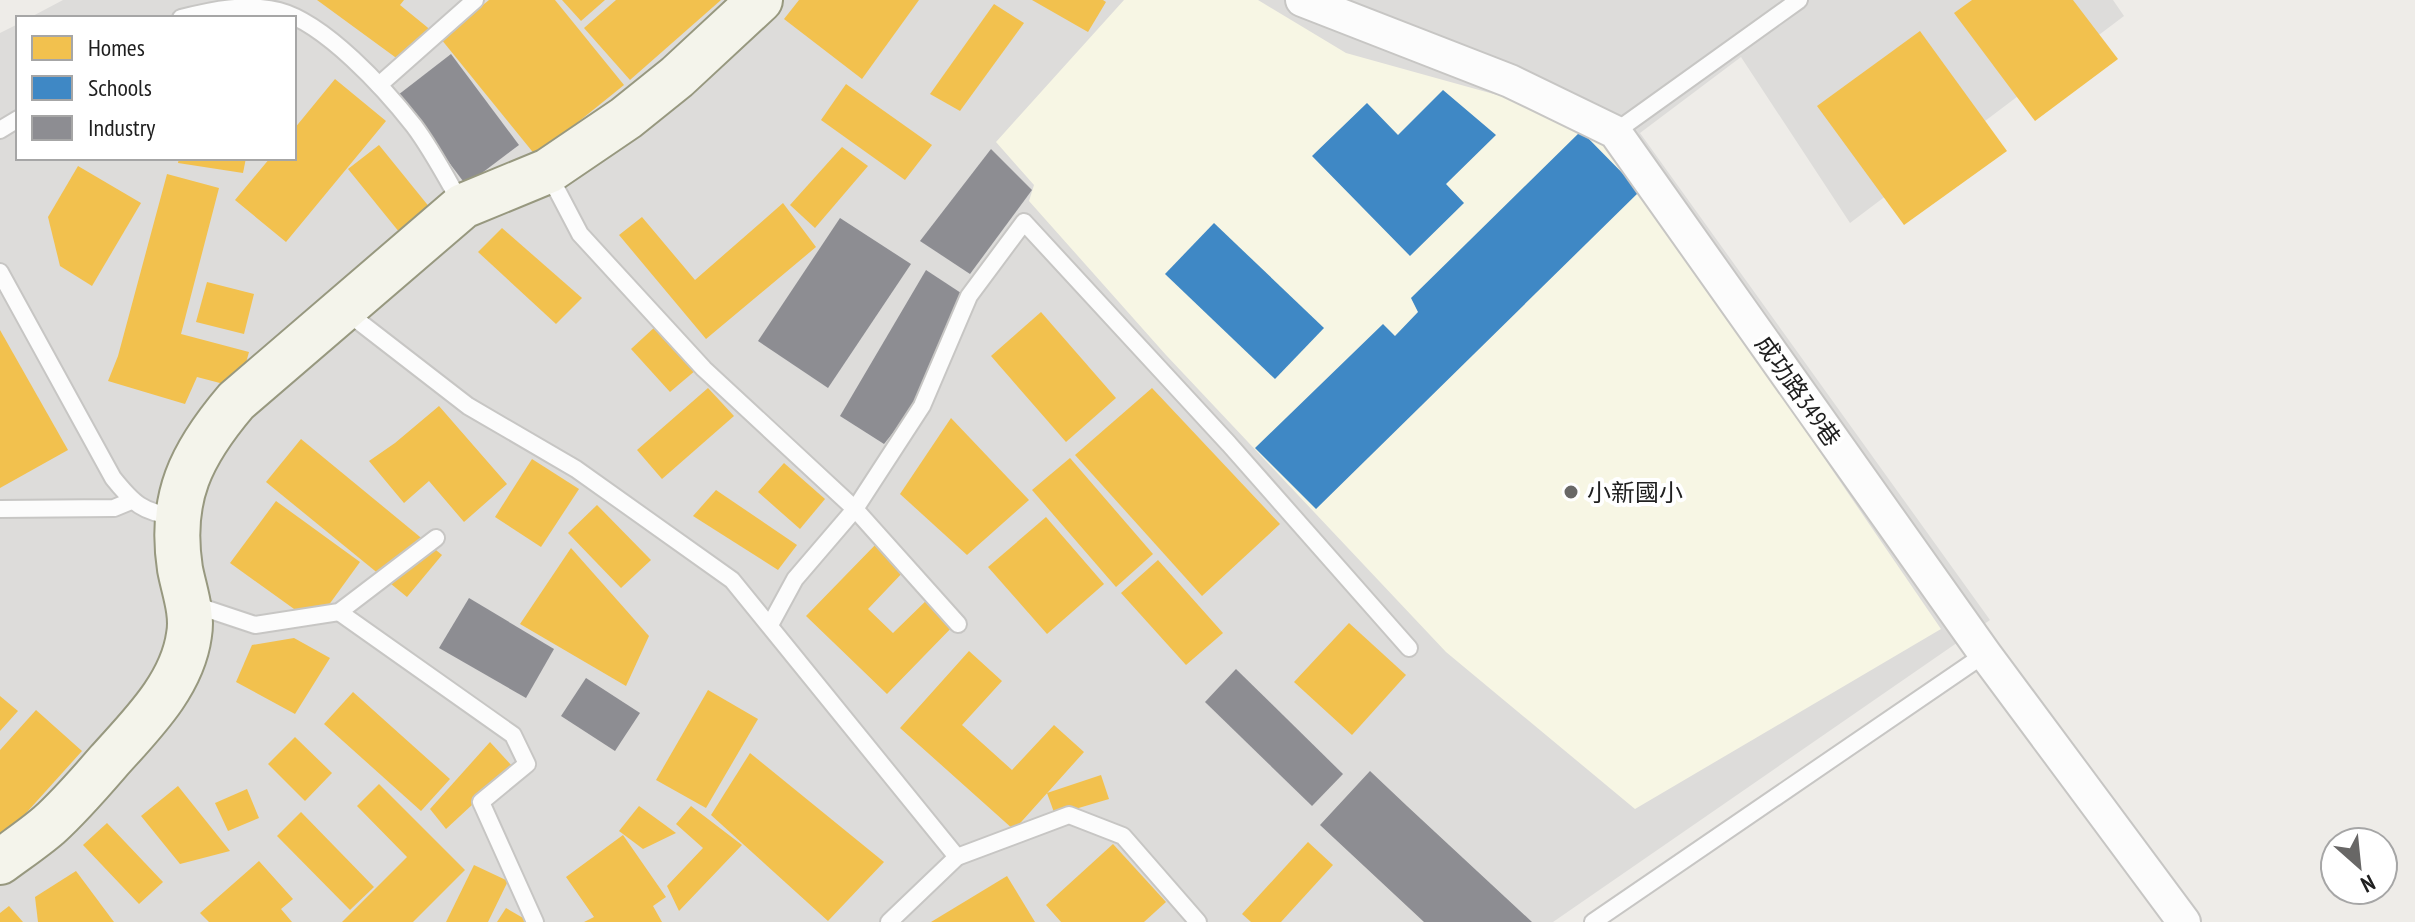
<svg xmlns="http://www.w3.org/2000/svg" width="2415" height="922" font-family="'PT Sans Narrow','Noto Sans TC',sans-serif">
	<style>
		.residential { fill: #dddcda }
		.education { fill: #f7f6e4 }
		.homes { fill: #f2c14e }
		.schools { fill: #3f88c5 }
		.industry { fill: #8d8d92 }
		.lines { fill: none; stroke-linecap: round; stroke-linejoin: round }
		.lane-casing { stroke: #c7c6c4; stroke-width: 20 }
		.street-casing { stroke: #c7c6c4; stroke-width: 36 }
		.secondary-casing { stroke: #97987f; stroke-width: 48 }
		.lane { stroke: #fcfcfc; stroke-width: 16 }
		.street { stroke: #fcfcfc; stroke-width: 32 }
		.secondary { stroke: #f4f4eb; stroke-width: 44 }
		.poi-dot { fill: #686766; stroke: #fff; stroke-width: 3 }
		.labels { text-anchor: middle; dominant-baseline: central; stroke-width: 8; stroke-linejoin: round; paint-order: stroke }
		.street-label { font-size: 24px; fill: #202020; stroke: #fff }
		.poi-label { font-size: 24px; fill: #202020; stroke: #fff; text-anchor: start }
	</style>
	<rect width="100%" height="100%" fill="#eeece8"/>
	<polygon class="residential" points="63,0 2113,0 2124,16 1850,223 1741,57 1640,133 1990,620 1553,922 0,922 0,33 18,24 18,158 294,158 294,18 29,18"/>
	<polygon class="education" points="1124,0 1258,0 1346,53 1548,109 1607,141 1941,629 1635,809 1446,652 1166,355 1029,201 1034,185 996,142"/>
	<g class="homes">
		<polygon points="317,0 404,0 400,5 438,36 410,68"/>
		<polygon points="489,0 555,0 624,85 536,156 441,39"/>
		<polygon points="562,0 605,0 581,21"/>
		<polygon points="616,0 721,0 630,80 584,28"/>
		<polygon points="799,0 919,0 862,79 784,19"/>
		<polygon points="1032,0 1103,0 1106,2 1088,32"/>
		<polygon points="1972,0 2073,0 2118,59 2035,121 1954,13"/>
		<polygon points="994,4 1024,23 960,111 930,94"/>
		<polygon points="1920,31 2007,151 1904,225 1817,106"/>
		<polygon points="335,79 386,121 286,242 235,200 270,158 294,158 294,129"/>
		<polygon points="846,84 932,145 905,180 821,120"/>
		<polygon points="379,145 435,214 404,238 348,169"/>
		<polygon points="842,147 868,166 815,228 790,205"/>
		<polygon points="179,158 246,158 243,173 178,163"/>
		<polygon points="78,166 141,203 92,286 60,266 48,217"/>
		<polygon points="167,174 219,188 181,334 249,352 239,388 197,377 185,404 108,381 118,356"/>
		<polygon points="783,203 816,247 706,339 619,235 642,217 695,280"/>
		<polygon points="502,228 582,298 556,324 478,252"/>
		<polygon points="207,282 254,294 244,334 196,322"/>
		<polygon points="1041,312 1116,398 1066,442 991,356"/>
		<polygon points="657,325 696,370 670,392 631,349"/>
		<polygon points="0,330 68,450 0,488"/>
		<polygon points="708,388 734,416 662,479 637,450"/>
		<polygon points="1152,388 1280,524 1202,596 1075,455"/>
		<polygon points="439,406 507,484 464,522 429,481 404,503 369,461 395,443"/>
		<polygon points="951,418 1029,500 967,555 900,494"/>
		<polygon points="301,439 442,555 407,597 266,482"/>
		<polygon points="1070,458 1153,554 1116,587 1032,490"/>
		<polygon points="532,459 579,489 541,547 495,517"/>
		<polygon points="784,463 825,499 800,529 758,492"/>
		<polygon points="716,490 797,545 778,570 693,516"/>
		<polygon points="276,501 360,562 315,624 230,563"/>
		<polygon points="597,505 651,560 621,588 568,533"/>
		<polygon points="1046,517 1104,584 1047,634 988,567"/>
		<polygon points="878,542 906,569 868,609 893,633 933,594 959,620 887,694 806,616"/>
		<polygon points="571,548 649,636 626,686 520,624"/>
		<polygon points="1158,560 1223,633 1186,665 1121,593"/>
		<polygon points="1349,623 1406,675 1352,735 1294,682"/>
		<polygon points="294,638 330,658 295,714 236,682 252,645"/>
		<polygon points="969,651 1002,681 962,725 1012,770 1054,725 1084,752 1014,830 900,728"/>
		<polygon points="708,690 758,719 706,808 656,780"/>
		<polygon points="353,692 450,779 421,811 324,724"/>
		<polygon points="0,696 18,711 0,731"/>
		<polygon points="36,710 82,751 0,842 0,750"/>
		<polygon points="295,737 332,773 305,801 268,764"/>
		<polygon points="490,742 513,767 446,829 430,809"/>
		<polygon points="750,753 884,862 828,921 711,815"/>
		<polygon points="1101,775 1109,799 1055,815 1047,793"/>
		<polygon points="379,784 465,870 413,922 342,922 407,857 357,806"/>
		<polygon points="178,786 230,851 180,864 141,816"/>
		<polygon points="247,789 259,818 228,831 215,803"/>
		<polygon points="639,806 676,833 643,849 619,831"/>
		<polygon points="691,806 742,845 679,911 667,886 703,848 676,824"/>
		<polygon points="301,812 374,887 350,910 277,836"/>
		<polygon points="107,823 163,882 139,904 83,845"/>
		<polygon points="623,835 666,897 653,906 662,922 584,922 594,917 566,877"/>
		<polygon points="1308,842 1333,865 1281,922 1251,922 1242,914"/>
		<polygon points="1113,844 1166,902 1144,922 1061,922 1046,905"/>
		<polygon points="259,861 293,899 281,909 292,922 209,922 200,913"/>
		<polygon points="474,865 508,881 488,922 446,922"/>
		<polygon points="76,871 114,922 38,922 35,897"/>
		<polygon points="1007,876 1035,922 931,922"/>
		<polygon points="9,906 23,922 0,922 0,913"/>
		<polygon points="506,908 530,922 497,922"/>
	</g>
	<g class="schools">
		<polygon points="1443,90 1496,135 1446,184 1464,203 1410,256 1312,156 1367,103 1398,135"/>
		<polygon points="1581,131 1640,191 1316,509 1255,448 1383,324 1395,336 1418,312 1411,298"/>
		<polygon points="1214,223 1324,328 1275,379 1165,274"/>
	</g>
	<g class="industry">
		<polygon points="451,54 519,145 466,185 398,95"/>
		<polygon points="991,149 1032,190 970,274 920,241"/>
		<polygon points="840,218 911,264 828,388 758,341"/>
		<polygon points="926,270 961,293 916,404 884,444 840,416"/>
		<polygon points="469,598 554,649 526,698 439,648"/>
		<polygon points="1236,669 1343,774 1312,806 1205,702"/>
		<polygon points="586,678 640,713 615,751 561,716"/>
		<polygon points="1370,771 1407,806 1532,922 1424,922 1320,825"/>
	</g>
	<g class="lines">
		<g class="lane-casing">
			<g id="lane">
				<path d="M181,18C213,10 246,3 279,11C325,23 385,89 414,126C432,150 447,179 462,205"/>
				<polyline points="379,85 475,0"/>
				<polyline points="0,130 18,119"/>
				<polyline points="1615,132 1799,0"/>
				<polyline points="548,173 580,234 704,369 855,509 958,624"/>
				<path d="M0,272L113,478C133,503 143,513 175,516"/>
				<polyline points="344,310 468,406 576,469 732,580 957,857"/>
				<polyline points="0,509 114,508 131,501"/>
				<polyline points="192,604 255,625 339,612 436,538"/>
				<polyline points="339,612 513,735 527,764 481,802 535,922"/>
				<polyline points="770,625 795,579 855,509 922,406 969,296 1024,222 1229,444 1409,648"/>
				<polyline points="889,922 957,857 1069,815 1123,836 1198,922"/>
				<polyline points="1593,922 1985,654"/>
			</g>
		</g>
		<g class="street-casing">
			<polyline id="street" points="1302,0 1510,81 1615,132 1985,654 2184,922"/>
		</g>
		<g class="secondary-casing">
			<path id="secondary" d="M0,862C16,850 34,838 49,825C70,806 89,784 108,762C140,726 182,686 189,635C193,613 184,590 180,569C169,498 191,454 236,401L463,206L548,171L626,118L677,77L760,0"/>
		</g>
		<use href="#lane" class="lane"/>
		<use href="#street" class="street"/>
		<use href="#secondary" class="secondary"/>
	</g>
	<circle class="poi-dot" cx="1571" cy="492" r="8"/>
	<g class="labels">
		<g class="street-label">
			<text transform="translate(1798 391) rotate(55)">成功路349巷</text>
		</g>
		<g class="poi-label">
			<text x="1587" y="492">小新國小</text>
		</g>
	</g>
	<rect x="16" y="16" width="280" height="144" fill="#ffffff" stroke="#a6a6a6" stroke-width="2"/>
	<rect x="32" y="36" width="40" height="24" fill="#f2c14e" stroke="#a6a6a6" stroke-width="2"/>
	<text x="88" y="56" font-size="24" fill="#202020">Homes</text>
	<rect x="32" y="76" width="40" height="24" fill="#3f88c5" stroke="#a6a6a6" stroke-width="2"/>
	<text x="88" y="96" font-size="24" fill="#202020">Schools</text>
	<rect x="32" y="116" width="40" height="24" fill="#8d8d92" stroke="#a6a6a6" stroke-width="2"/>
	<text x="88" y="136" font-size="24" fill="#202020">Industry</text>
	<g transform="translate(2359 866) rotate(153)"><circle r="38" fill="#ffffff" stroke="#a6a6a6" stroke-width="2"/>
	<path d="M0-6L14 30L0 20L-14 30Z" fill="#686766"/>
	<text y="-12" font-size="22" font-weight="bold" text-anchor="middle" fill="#202020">N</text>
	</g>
</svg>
